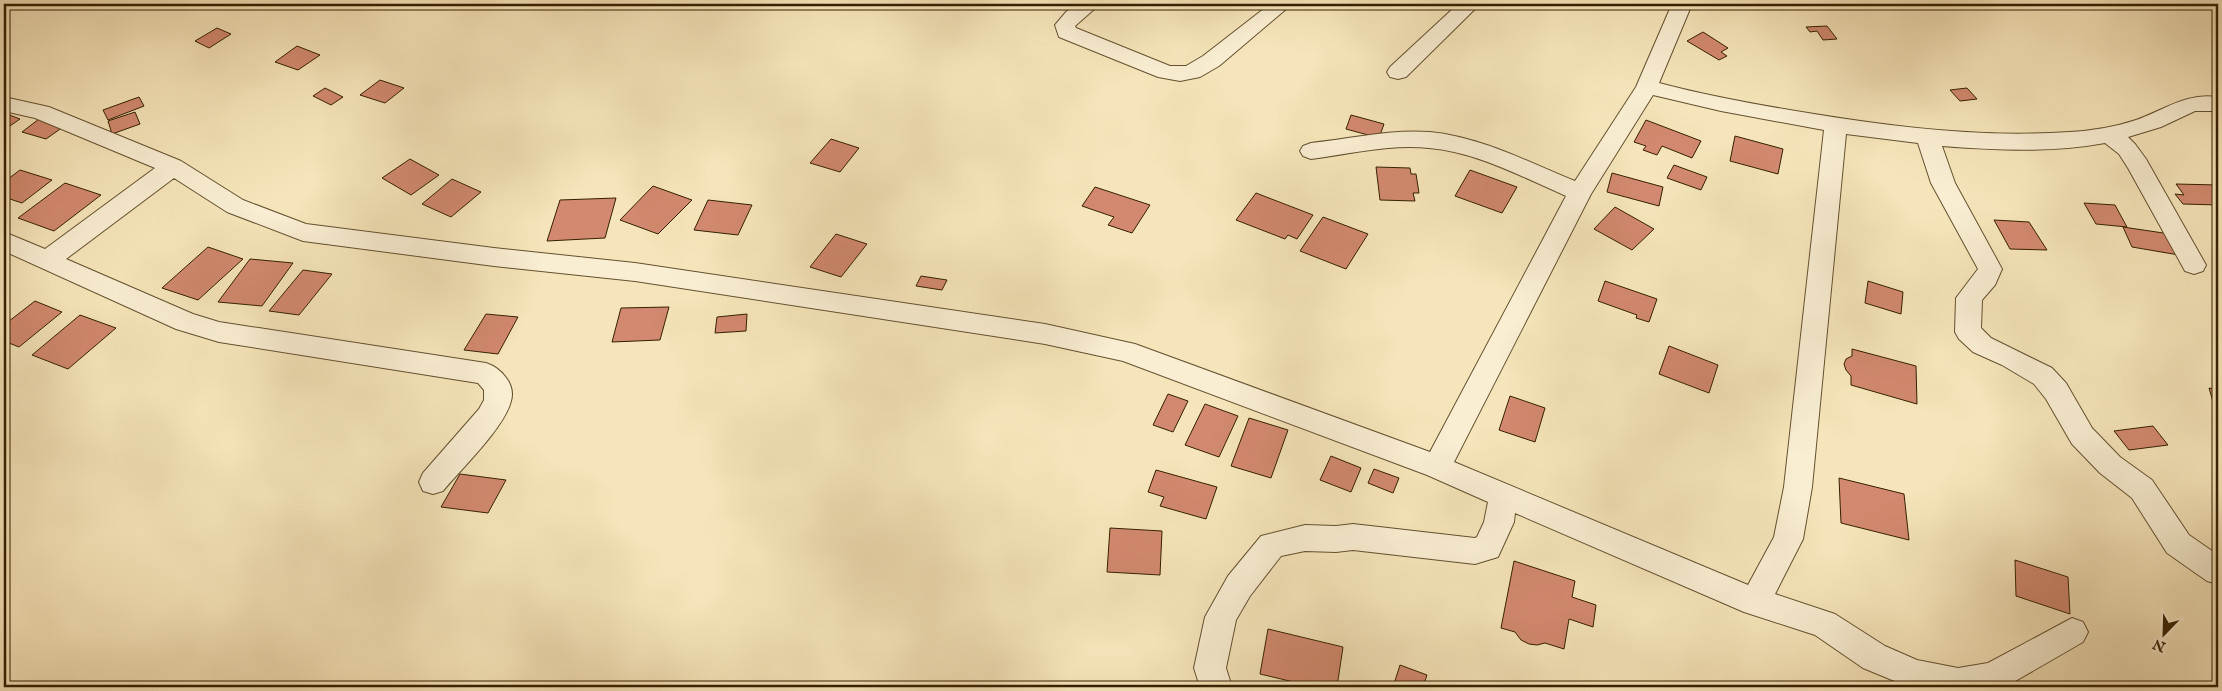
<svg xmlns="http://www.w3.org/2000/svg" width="2222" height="691" font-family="'IM FELL English',serif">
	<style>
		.building { fill: #d2896f; stroke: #341f01 }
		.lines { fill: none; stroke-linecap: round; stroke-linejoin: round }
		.minor-casing { stroke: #64502f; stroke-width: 2 }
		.minor { fill: #f9eed2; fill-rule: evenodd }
	</style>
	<rect width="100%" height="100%" fill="#f6e5ba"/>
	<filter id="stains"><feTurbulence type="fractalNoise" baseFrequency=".004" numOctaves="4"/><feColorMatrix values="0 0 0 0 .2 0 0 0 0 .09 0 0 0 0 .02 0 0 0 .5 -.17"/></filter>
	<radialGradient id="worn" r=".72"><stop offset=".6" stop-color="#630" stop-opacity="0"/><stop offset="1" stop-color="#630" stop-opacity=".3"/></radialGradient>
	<g class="building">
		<polygon points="1827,26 1837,39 1823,40 1817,31 1810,32 1806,27"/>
		<polygon points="217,28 231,34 209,48 195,41"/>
		<polygon points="1703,32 1728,48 1721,52 1727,56 1719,60 1687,41"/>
		<polygon points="297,46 320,55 298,70 275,62"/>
		<polygon points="380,80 404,88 385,103 360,95"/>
		<polygon points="325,88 343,97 331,105 313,96"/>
		<polygon points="1967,88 1977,99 1960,101 1950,90"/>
		<polygon points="139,97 144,106 108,120 103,110"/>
		<polygon points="135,112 140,124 112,134 108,121"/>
		<polygon points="4,113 20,119 4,130"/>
		<polygon points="1351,115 1384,124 1379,138 1346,129"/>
		<polygon points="39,119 63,127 46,139 22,132"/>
		<polygon points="1646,120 1701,141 1692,158 1662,146 1657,155 1643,150 1646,146 1634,142"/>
		<polygon points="1735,136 1783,149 1778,174 1730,161"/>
		<polygon points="831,139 859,148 840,172 810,163"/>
		<polygon points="410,159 439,175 411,195 382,178"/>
		<polygon points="1674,165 1707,177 1701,190 1667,178"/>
		<polygon points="1376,167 1410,168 1411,174 1416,174 1419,193 1413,193 1415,201 1380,200"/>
		<polygon points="20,170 52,180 22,203 4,197 4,182"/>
		<polygon points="1470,170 1517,187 1502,213 1455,196"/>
		<polygon points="1612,173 1663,187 1659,206 1607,192"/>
		<polygon points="452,179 481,192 451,217 422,204"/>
		<polygon points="65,183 101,195 54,231 18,218"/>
		<polygon points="2176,184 2218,185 2218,205 2183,204 2175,194 2184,195"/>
		<polygon points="653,186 692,200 658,234 620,220"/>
		<polygon points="1095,187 1150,205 1132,233 1108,225 1114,217 1082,206"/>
		<polygon points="1256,193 1313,215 1297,239 1288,235 1285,239 1236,220"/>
		<polygon points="616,198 605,238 547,241 560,200"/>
		<polygon points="708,200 752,205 738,235 694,230"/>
		<polygon points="2084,203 2115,205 2127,227 2096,224"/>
		<polygon points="1615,207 1654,229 1632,250 1594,229"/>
		<polygon points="1323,217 1368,234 1346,269 1300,251"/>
		<polygon points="1994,220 2029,222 2047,250 2010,249"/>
		<polygon points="2123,227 2170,234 2179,255 2132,247"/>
		<polygon points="836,234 867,244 841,277 810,267"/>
		<polygon points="208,247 243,259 198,300 162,288"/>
		<polygon points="250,259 293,263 262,306 218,302"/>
		<polygon points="303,270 332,274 299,315 269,311"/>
		<polygon points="921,276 947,280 942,290 916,286"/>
		<polygon points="1605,281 1657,299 1649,322 1636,318 1637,315 1598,301"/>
		<polygon points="1868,281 1903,292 1901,314 1865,303"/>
		<polygon points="35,301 62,312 19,347 4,341 4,325"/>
		<polygon points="669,307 660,340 612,342 621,308"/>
		<polygon points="486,314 518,317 498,354 464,350"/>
		<polygon points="747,314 746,331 715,333 717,317"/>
		<polygon points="80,315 116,328 68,369 32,355"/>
		<polygon points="1669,346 1718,365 1709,393 1659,374"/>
		<polygon points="1852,349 1916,366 1917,404 1851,385 1851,376 1846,370 1844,364 1846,359 1852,356"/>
		<polygon points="2209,388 2218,390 2218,419"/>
		<polygon points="1168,394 1188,401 1173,432 1153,425"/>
		<polygon points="1510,396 1545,408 1535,442 1499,430"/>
		<polygon points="1205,404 1238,416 1219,457 1185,445"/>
		<polygon points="1249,418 1288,430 1271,478 1231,466"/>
		<polygon points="2153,426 2168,445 2129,450 2114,431"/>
		<polygon points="1331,456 1361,468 1351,492 1320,480"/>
		<polygon points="1374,469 1399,478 1393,493 1368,483"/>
		<polygon points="1156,470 1217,487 1206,519 1160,506 1164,497 1148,492"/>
		<polygon points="460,474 506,480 488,513 441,507"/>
		<polygon points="1839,478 1904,494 1909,540 1841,523"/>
		<polygon points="1110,528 1162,531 1160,575 1107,572"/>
		<polygon points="2015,560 2068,577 2070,614 2016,596"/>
		<polygon points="1514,561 1575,581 1572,597 1596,605 1593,627 1569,619 1564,649 1545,643 1537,645 1529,644 1521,640 1515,632 1501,628"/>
		<polygon points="1268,629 1343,647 1337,687 1315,687 1260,674"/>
		<polygon points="1400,665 1427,675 1423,687 1393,687"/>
	</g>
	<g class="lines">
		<g class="minor-casing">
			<g id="minor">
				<polygon points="1077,4 1100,4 1075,26 1076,28 1170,66 1186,66 1203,56 1270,4 1292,4 1219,66 1200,77 1180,81 1158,77 1059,37 1055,25 1066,12"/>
				<polygon points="1458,4 1480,4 1406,77 1398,79 1390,77 1387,72 1390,67"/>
				<path d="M1672,4H1692L1659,83C1708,96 1758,105 1808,113C1894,127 1981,138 2069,132C2091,131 2115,127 2136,120C2164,110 2187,92 2218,97V111H2195L2161,127L2128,137L2135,144L2146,159L2206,265L2203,271L2194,274L2185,271L2128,168L2119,154L2105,143C2051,153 1996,150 1942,146L1955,183L2002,269L1995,285L1982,300L1981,328L1991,338L2052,368L2066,383L2092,428L2120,457L2152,480L2189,535L2218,555V584L2207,581L2167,553L2132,498L2100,473L2072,444L2046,399L2034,384L2002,365L1973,352L1959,339L1955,332L1956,298L1978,269L1931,183L1918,143L1846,134L1812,487L1803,539L1775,594L1835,614L1885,646L1917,660L1958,668L1988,663L2072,618L2083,622L2088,632L2083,642L2005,687H1909L1863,668L1815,635L1744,612L1515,513L1514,522L1498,557L1475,564L1353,550L1336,552L1305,551L1281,556L1250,596L1236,620L1226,668L1232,687H1200L1194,668L1205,617L1228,576L1261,536L1305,525L1336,526L1353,524L1475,538L1477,537L1484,522L1488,502L1427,475L1123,361L1045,344L635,281L494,266L303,241L227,212L174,178L66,259L193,314L219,322L486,363C501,368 516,384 511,401C505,427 461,469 443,491L433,494L423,491L419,482L423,473L479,409L484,400V390L478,383L219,342L176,329L4,251V232L45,249L155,168L35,118L4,111V97L49,107L181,161L243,200L306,224L494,248L635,263L1045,324L1135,344L1430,452L1566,196C1522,177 1477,152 1429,148C1390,144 1350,154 1311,159L1303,156L1300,151L1303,146L1311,143C1350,139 1390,129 1430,132C1481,137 1528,162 1575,181L1636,87ZM1653,95L1721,111L1824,130L1784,487L1774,537L1748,585L1454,462L1591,194Z"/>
			</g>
		</g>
		<use href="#minor" class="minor"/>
	</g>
	<rect width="2222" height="691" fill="none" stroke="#f6e5ba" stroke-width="20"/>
	<rect x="5" y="5" width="2212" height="681" fill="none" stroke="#341f01" stroke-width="2.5"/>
	<rect x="10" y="10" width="2202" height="671" fill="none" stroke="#341f01"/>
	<g transform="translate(2164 634) rotate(203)" stroke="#f9eed2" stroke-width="4" paint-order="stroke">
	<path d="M0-4L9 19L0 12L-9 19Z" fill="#341f01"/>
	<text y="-8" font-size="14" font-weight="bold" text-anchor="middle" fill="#341f01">N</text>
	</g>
	<rect width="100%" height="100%" filter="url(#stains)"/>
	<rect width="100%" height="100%" fill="url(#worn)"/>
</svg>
